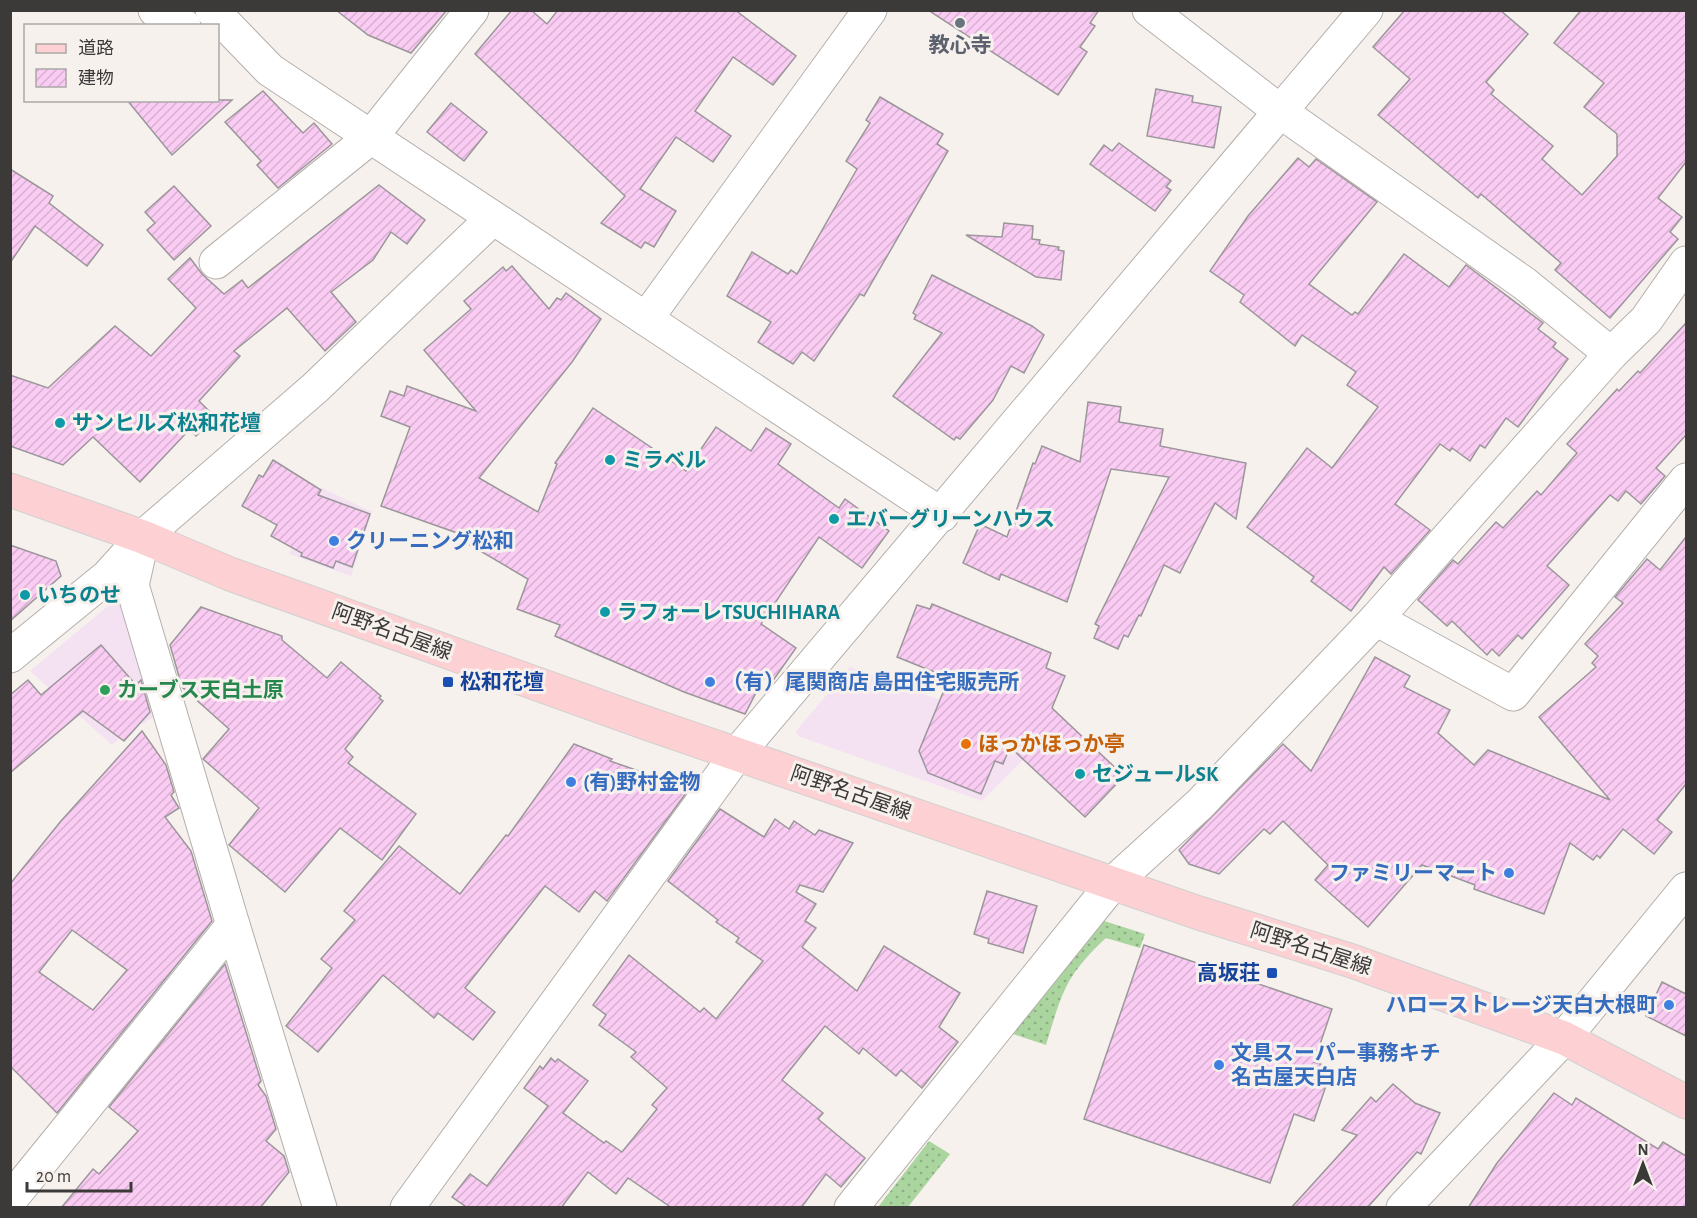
<svg xmlns="http://www.w3.org/2000/svg" width="1697" height="1218" font-family="'Alegreya Sans','Noto Sans JP',sans-serif">
	<style>
		.commercial { fill: #f4e2f3 }
		.grass { fill: url(#grass-dots) }
		.building { fill: url(#building-hatch); stroke: #9b969a; stroke-width: 1.5; fill-rule: evenodd }
		.lines { fill: none; stroke-linecap: round; stroke-linejoin: round }
		.minor-casing { stroke: #b5afac; stroke-width: 35 }
		.major-casing { stroke: #d0d0cf; stroke-width: 35 }
		.minor { stroke: #fff; stroke-width: 33 }
		.major { stroke: #fdd1d3; stroke-width: 33 }
		.worship-dot { fill: #6b7280; stroke: #f7f1ee; stroke-width: 2 }
		.culture-dot { fill: #0f9aa8; stroke: #f7f1ee; stroke-width: 2 }
		.shop-dot { fill: #3f7fe0; stroke: #f7f1ee; stroke-width: 2 }
		.transit-dot { fill: #1a4fb4; stroke: #f7f1ee; stroke-width: 2 }
		.leisure-dot { fill: #2e9e5b; stroke: #f7f1ee; stroke-width: 2 }
		.food-dot { fill: #e8710a; stroke: #f7f1ee; stroke-width: 2 }
		.labels { text-anchor: middle; dominant-baseline: central; stroke-width: 6; stroke-linejoin: round; paint-order: stroke }
		.worship-label { font-size: 21px; font-weight: bold; fill: #5b616d; stroke: #f7f1ee }
		.culture-label { font-size: 21px; font-weight: bold; fill: #0d838f; stroke: #f7f1ee; text-anchor: start }
		.shop-label { font-size: 21px; font-weight: bold; fill: #366cbe; stroke: #f7f1ee; text-anchor: start }
		.street-label { font-size: 21px; fill: #3c3a39; stroke: #f7f1ee }
		.transit-label { font-size: 21px; font-weight: bold; fill: #164399; stroke: #f7f1ee; text-anchor: start }
		.leisure-label { font-size: 21px; font-weight: bold; fill: #27864d; stroke: #f7f1ee; text-anchor: start }
		.food-label { font-size: 21px; font-weight: bold; fill: #c56008; stroke: #f7f1ee; text-anchor: start }
	</style>
	<defs>
		<pattern id="grass-dots" width="8" height="8" patternUnits="userSpaceOnUse" patternTransform="scale(1.5)"><rect width="8" height="8" fill="#abd59f"/><path d="M2 2h.1M6 6h.1" fill="none" stroke="#8cae83" stroke-width="1.8" stroke-linecap="round"/></pattern>
		<pattern id="building-hatch" width="6" height="6" patternUnits="userSpaceOnUse" patternTransform="scale(1.5)"><rect width="6" height="6" fill="#faccf3"/><path d="M-1 1l2-2M0 6l6-6M5 7l2-2" fill="none" stroke="#d7b0d1"/></pattern>
	</defs>
	<rect width="100%" height="100%" fill="#f7f1ee"/>
	<g class="commercial">
		<polygon points="320,487 372,512 351,576 289,554"/>
		<polygon points="119,597 155,716 142,724 135,724 112,745 30,671"/>
		<polygon points="850,667 1045,738 982,801 798,736 796,731"/>
	</g>
	<g class="grass">
		<path d="M1095,918L1145,934L1140,948L1106,938C1065,976 1062,993 1046,1045L1013,1034Z"/>
		<polygon points="929,1141 950,1154 908,1207 878,1207"/>
	</g>
	<g class="building">
		<polygon points="336,10 447,10 411,53 368,35"/>
		<polygon points="512,10 531,10 547,24 558,10 735,10 796,56 773,85 733,57 695,111 731,136 713,162 676,137 640,189 676,211 654,247 645,242 641,248 601,223 625,196 475,54"/>
		<polygon points="928,10 1099,10 1090,23 1095,26 1080,47 1087,52 1058,95"/>
		<polygon points="1405,10 1500,10 1528,34 1486,82 1494,90 1491,94 1553,146 1542,159 1582,195 1617,156 1617,134 1584,107 1604,83 1554,43 1581,10 1686,10 1686,162 1658,198 1682,217 1670,232 1678,239 1610,318 1555,270 1561,263 1481,194 1478,198 1378,115 1410,79 1373,47"/>
		<polygon points="1156,89 1193,96 1192,102 1221,107 1214,148 1147,136"/>
		<polygon points="263,91 303,133 314,123 332,144 278,188 257,165 261,161 225,122"/>
		<polygon points="880,97 943,134 937,144 948,151 864,296 860,294 814,361 802,352 793,364 758,342 771,322 727,296 752,252 788,274 791,270 797,274 857,169 846,161 870,123 866,120"/>
		<polygon points="127,100 232,100 172,155"/>
		<polygon points="451,103 487,132 464,161 427,132"/>
		<polygon points="1119,143 1171,181 1166,187 1171,190 1155,211 1090,164 1104,145 1112,151"/>
		<polygon points="1298,158 1309,167 1316,159 1377,202 1309,284 1352,315 1355,312 1358,314 1404,254 1449,287 1466,265 1543,323 1538,329 1556,343 1553,347 1568,359 1518,427 1506,418 1485,448 1480,445 1470,461 1452,448 1450,451 1440,444 1395,504 1430,530 1391,574 1384,567 1351,611 1311,581 1314,577 1247,527 1307,448 1332,468 1378,407 1347,385 1356,372 1302,335 1295,346 1240,302 1244,295 1210,271 1248,216"/>
		<polygon points="10,169 53,196 49,203 103,245 87,266 35,226 10,263"/>
		<polygon points="379,185 425,220 407,244 391,232 373,260 331,292 356,322 325,351 287,308 234,351 240,356 199,401 215,417 196,436 189,430 140,482 93,437 63,465 10,446 10,375 48,388 115,326 151,356 196,308 168,279 190,258 202,274 224,294 242,280 248,288"/>
		<polygon points="174,186 211,226 174,260 147,230 155,223 145,212"/>
		<polygon points="1004,223 1033,226 1032,239 1040,240 1039,244 1059,247 1058,250 1064,251 1061,280 1036,277 966,235 1002,237"/>
		<polygon points="512,266 549,309 557,298 561,300 566,293 601,319 572,362 479,478 538,512 557,464 555,463 593,408 686,471 716,427 751,451 766,428 791,444 778,464 839,508 845,499 889,531 862,568 819,537 761,624 796,648 772,682 764,677 745,714 684,692 555,636 560,625 517,609 528,579 470,545 474,539 381,506 410,427 381,416 390,391 404,396 407,386 476,411 424,350 471,309 464,301 503,267 506,271"/>
		<polygon points="932,275 1032,326 1044,335 1024,373 1011,366 993,400 960,439 956,437 954,440 893,396 942,333 914,319 916,315 913,313"/>
		<polygon points="1686,323 1686,435 1656,468 1665,476 1641,504 1626,491 1618,501 1610,495 1547,566 1569,585 1522,639 1518,635 1499,656 1492,649 1487,655 1452,621 1447,626 1418,600 1453,560 1458,564 1496,522 1503,528 1537,491 1541,495 1577,453 1567,444 1617,389 1619,391 1638,371 1640,373"/>
		<polygon points="1088,402 1121,407 1119,422 1163,429 1160,446 1246,463 1236,519 1215,503 1180,573 1164,565 1141,616 1139,615 1128,637 1124,635 1118,649 1094,638 1099,626 1095,624 1169,477 1111,469 1067,602 1001,574 999,580 963,563 980,524 1007,537 1033,463 1035,464 1042,446 1080,462"/>
		<polygon points="273,460 321,490 318,495 370,514 352,567 336,561 333,568 301,556 302,553 271,536 277,525 242,506 259,475 263,477"/>
		<polygon points="1686,537 1686,784 1657,820 1672,832 1654,854 1623,829 1600,858 1597,855 1593,860 1570,843 1544,914 1474,889 1475,885 1422,865 1368,927 1315,880 1328,865 1283,821 1270,834 1264,829 1219,874 1189,864 1179,850 1283,744 1311,771 1375,657 1410,676 1404,687 1450,710 1438,733 1474,765 1488,750 1610,800 1539,717 1596,667 1592,663 1598,656 1585,644 1623,603 1615,597 1636,572 1647,559 1660,570"/>
		<polygon points="10,545 56,561 61,576 10,621"/>
		<polygon points="932,604 1051,653 1046,668 1065,676 1052,708 1124,776 1085,817 1010,747 1003,764 995,761 981,794 928,773 919,751 949,678 897,657 917,605 930,609"/>
		<polygon points="201,607 282,636 282,640 327,678 341,662 381,696 379,698 383,701 345,749 353,757 348,763 416,814 382,860 340,828 285,892 229,845 259,808 203,759 229,729 182,687 170,645"/>
		<polygon points="101,645 136,685 141,680 150,712 124,741 83,711 10,773 10,695 28,680 41,695"/>
		<path d="M142,731L166,765L174,792L171,795L179,808L165,817L191,851L212,921L57,1113L10,1066V884L61,821ZM72,930L127,970L93,1010L39,972Z"/>
		<polygon points="574,744 612,759 610,761 685,787 689,782 692,785 607,901 595,891 579,912 545,886 465,988 495,1012 473,1040 438,1013 434,1018 383,975 318,1052 286,1026 332,968 321,959 355,920 344,911 399,846 460,894 506,835 508,836"/>
		<polygon points="720,809 764,837 775,819 789,829 794,821 815,835 819,830 853,843 823,892 800,885 796,892 816,904 805,921 816,928 802,947 857,991 884,946 960,993 939,1027 958,1042 922,1088 901,1070 896,1076 863,1048 859,1054 825,1026 782,1080 823,1113 818,1119 865,1158 841,1187 826,1174 801,1208 672,1208 628,1178 616,1194 588,1172 561,1208 468,1208 452,1197 470,1174 487,1186 548,1106 524,1088 540,1066 543,1069 551,1058 555,1062 558,1059 588,1081 563,1113 604,1143 606,1141 622,1152 657,1109 652,1105 667,1088 631,1057 636,1052 599,1025 606,1015 593,1005 629,955 700,1012 704,1008 716,1019 763,961 736,942 739,938 716,922 718,920 668,881"/>
		<polygon points="987,891 1037,906 1023,953 988,943 989,939 974,934"/>
		<polygon points="1144,945 1332,1009 1314,1062 1332,1068 1314,1121 1294,1114 1270,1183 1084,1119"/>
		<polygon points="225,964 261,1081 258,1085 266,1096 276,1129 266,1141 284,1156 289,1172 260,1208 61,1208 93,1169 99,1174 138,1131 109,1107"/>
		<polygon points="1662,982 1686,994 1686,1036 1646,1016"/>
		<polygon points="1393,1084 1415,1103 1440,1113 1421,1154 1417,1152 1367,1208 1291,1208 1357,1135 1342,1130 1371,1097 1376,1102"/>
		<polygon points="1554,1093 1572,1105 1576,1098 1658,1149 1663,1142 1686,1156 1686,1208 1468,1208 1497,1163"/>
	</g>
	<g class="lines">
		<g class="minor-casing">
			<g id="minor">
				<polyline points="155,10 184,26"/>
				<polyline points="212,10 270,70 942,515"/>
				<polyline points="1149,10 1281,112 1525,284 1611,354"/>
				<polyline points="216,262 370,138 472,10"/>
				<polyline points="646,319 870,10"/>
				<polyline points="143,537 132,585 233,925 320,1208"/>
				<polyline points="1376,619 1513,694 1686,480"/>
				<polyline points="10,656 108,576 143,537 315,388 492,219"/>
				<polyline points="10,1200 233,925"/>
				<polyline points="407,1208 737,754 1366,10"/>
				<polyline points="851,1208 1113,883 1200,804 1376,619 1611,354 1646,320 1686,263"/>
				<polyline points="1403,1208 1564,1038 1686,889"/>
			</g>
		</g>
		<g class="major-casing">
			<polyline id="major" points="10,490 143,537 230,574 649,724 1199,913 1352,961 1564,1038 1686,1102"/>
		</g>
		<use href="#minor" class="minor"/>
		<use href="#major" class="major"/>
	</g>
	<circle class="worship-dot" cx="960" cy="23" r="6"/>
	<g class="culture-dot">
		<circle cx="60" cy="423" r="6"/>
		<circle cx="610" cy="460" r="6"/>
		<circle cx="834" cy="519" r="6"/>
		<circle cx="25" cy="595" r="6"/>
		<circle cx="605" cy="612" r="6"/>
		<circle cx="1080" cy="774" r="6"/>
	</g>
	<g class="shop-dot">
		<circle cx="334" cy="541" r="6"/>
		<circle cx="710" cy="682" r="6"/>
		<circle cx="571" cy="782" r="6"/>
		<circle cx="1509" cy="873" r="6"/>
		<circle cx="1669" cy="1005" r="6"/>
		<circle cx="1219" cy="1065" r="6"/>
	</g>
	<g class="transit-dot">
		<rect x="442" y="676" width="12" height="12" rx="3"/>
		<rect x="1266" y="967" width="12" height="12" rx="3"/>
	</g>
	<circle class="leisure-dot" cx="105" cy="690" r="6"/>
	<circle class="food-dot" cx="966" cy="744" r="6"/>
	<g class="labels">
		<g class="worship-label">
			<text x="960" y="45">教心寺</text>
		</g>
		<g class="culture-label">
			<text x="72" y="423">サンヒルズ松和花壇</text>
			<text x="622" y="460">ミラベル</text>
			<text x="846" y="519">エバーグリーンハウス</text>
			<text x="37" y="595">いちのせ</text>
			<text x="617" y="612">ラフォーレTSUCHIHARA</text>
			<text x="1092" y="774">セジュールSK</text>
		</g>
		<g class="shop-label">
			<text x="346" y="541">クリーニング松和</text>
			<text x="722" y="682">（有）尾関商店 島田住宅販売所</text>
			<text x="583" y="782">(有)野村金物</text>
			<text x="1497" y="873" text-anchor="end">ファミリーマート</text>
			<text x="1657" y="1005" text-anchor="end">ハローストレージ天白大根町</text>
			<text x="1231" y="1053">文具スーパー事務キチ<tspan x="1231" dy="24">名古屋天白店</tspan></text>
		</g>
		<g class="street-label">
			<text transform="translate(392 632) rotate(20)">阿野名古屋線</text>
			<text transform="translate(851 793) rotate(19)">阿野名古屋線</text>
			<text transform="translate(1311 949) rotate(18)">阿野名古屋線</text>
		</g>
		<g class="transit-label">
			<text x="460" y="682">松和花壇</text>
			<text x="1260" y="973" text-anchor="end">高坂荘</text>
		</g>
		<g class="leisure-label">
			<text x="117" y="690">カーブス天白土原</text>
		</g>
		<g class="food-label">
			<text x="978" y="744">ほっかほっか亭</text>
		</g>
	</g>
	<rect width="1697" height="1218" fill="none" stroke="#3c3a39" stroke-width="24"/>
	<rect x="24" y="24" width="195" height="78" fill="#f7f1ee" stroke="#aca8a6" stroke-width="1.5"/>
	<rect x="36" y="44" width="30" height="9" fill="#fdd1d3" stroke="#aca8a6" stroke-width="1.5"/>
	<text x="78" y="54" font-size="18" fill="#3c3a39">道路</text>
	<rect x="36" y="69" width="30" height="18" fill="url(#building-hatch)" stroke="#aca8a6" stroke-width="1.5"/>
	<text x="78" y="84" font-size="18" fill="#3c3a39">建物</text>
	<g transform="translate(1643 1164)" stroke="#f7f1ee" stroke-width="4.5" paint-order="stroke">
	<path d="M0-4.5L10 22L0 15L-10 22Z" fill="#3c3a39"/>
	<text y="-9" font-size="16" font-weight="bold" text-anchor="middle" fill="#3c3a39">N</text>
	</g>
	<path d="M27 1182v9h104v-9" fill="none" stroke="#3c3a39" stroke-width="3"/>
	<text x="36" y="1182" font-size="18" fill="#3c3a39" stroke="#f7f1ee" stroke-width="4.5" paint-order="stroke">20 m</text>
</svg>
